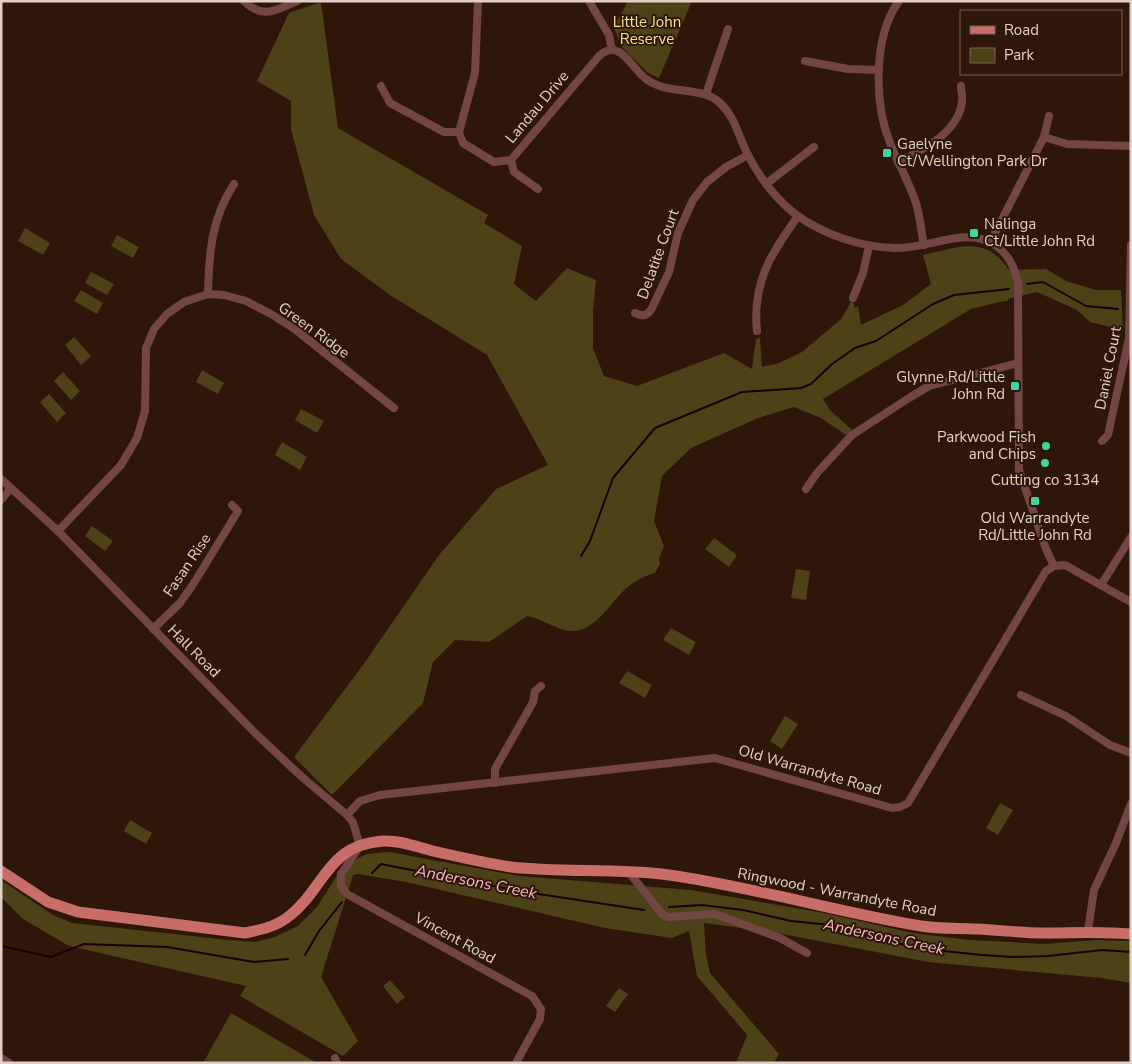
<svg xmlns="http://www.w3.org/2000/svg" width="1132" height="1064" font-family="'Nunito Sans',sans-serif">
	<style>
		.green { fill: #4c4117 }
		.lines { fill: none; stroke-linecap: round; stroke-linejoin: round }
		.stream { stroke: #1a0007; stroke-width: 2 }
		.minor { stroke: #734643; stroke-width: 8 }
		.primary { stroke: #c86d68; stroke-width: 11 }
		.poi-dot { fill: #41d4a1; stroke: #2e1609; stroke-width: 2 }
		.labels { text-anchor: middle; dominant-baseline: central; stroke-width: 4; stroke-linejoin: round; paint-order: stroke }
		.park-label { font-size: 15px; fill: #fbe48f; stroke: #2e1609 }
		.street-label { font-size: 15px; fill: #e1d0c8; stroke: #2e1609 }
		.poi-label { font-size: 15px; fill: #e1d0c8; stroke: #2e1609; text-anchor: start }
		.water-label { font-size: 16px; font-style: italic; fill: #fdb6ca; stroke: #2e1609 }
	</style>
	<rect width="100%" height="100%" fill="#2e1609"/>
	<g class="green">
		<polygon points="628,1 692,1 659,78 648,73 621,46 614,27"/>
		<path d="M321,2L338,128L488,215L484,223L522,246L514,284L536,301L567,268L596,280L593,311V348L604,376L637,386L724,353L752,369L756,339L760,338L762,367L779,363L802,352L841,319L851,302H853L855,308L858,306L861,325L903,305L931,284L923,255C958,248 985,234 1009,270L1046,269L1066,281L1096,290H1121L1123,330L1090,322L1077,310L1037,292L1008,299V301L999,302L971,309L823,399L830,410L852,430L846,435L821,418L794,407L758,418L691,448L662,476L654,521L664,546L659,559L660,564L655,573C646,575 635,581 628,587C610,601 597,632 571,631C560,631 540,618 527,616L489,642L455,640L433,662L423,703L332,795L294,757L363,665L439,555L496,489L548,465L487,355L390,295L341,259L314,215L291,129V101L257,81L289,13Z"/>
		<polygon points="25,228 50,243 43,255 18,241"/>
		<polygon points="117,235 139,247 133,258 111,246"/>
		<polygon points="91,272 114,284 107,295 85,283"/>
		<polygon points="81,290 103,303 97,314 74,301"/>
		<polygon points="74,337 91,356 81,365 65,345"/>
		<polygon points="202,370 224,383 218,394 196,382"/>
		<polygon points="63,372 80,391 71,400 54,381"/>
		<polygon points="49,394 66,413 57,422 40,402"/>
		<polygon points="301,409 324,421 317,433 295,420"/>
		<polygon points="282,442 307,457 300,470 275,455"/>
		<polygon points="92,526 113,541 105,551 85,536"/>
		<polygon points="714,538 737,555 729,567 705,549"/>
		<polygon points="796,569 810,571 806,600 791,598"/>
		<polygon points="671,628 696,642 689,655 663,640"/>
		<polygon points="627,671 652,685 645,698 619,683"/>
		<polygon points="785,716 798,724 782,749 770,741"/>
		<polygon points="1000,803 1013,810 998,835 986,828"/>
		<polygon points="130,820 152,833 146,844 124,831"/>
		<polygon points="389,852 520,876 691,890 824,913 913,933 970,940 1044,944 1096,940 1131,941 1131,983 1101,978 928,962 772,932 704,923 706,955 710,973 779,1054 774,1063 736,1063 747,1035 697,976 689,931 672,938 605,928 406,882 358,874 353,875 321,977 358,1041 343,1056 240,996 246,986 69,946 23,919 1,897 1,880 53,915 72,923 229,940 255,942 275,937 298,926 317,907 336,877 358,858 367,854"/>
		<polygon points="390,980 405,997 397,1004 383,986"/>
		<polygon points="619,988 628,994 615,1012 606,1006"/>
		<polygon points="231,1013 317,1063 203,1063"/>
	</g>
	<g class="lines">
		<g class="stream">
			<polyline points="1027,284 1043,282 1086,306 1118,309"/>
			<polyline points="581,556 590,541 613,478 655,428 742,392 801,388 811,384 832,364 855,348 876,341 933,304 954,295 1009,289"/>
			<polyline points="372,873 381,864 519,891 644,910"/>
			<polyline points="669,907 702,905 743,910 791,921 831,925 876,939 925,949 982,955 1013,957 1048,956 1102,950 1131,952"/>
			<polyline points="1,946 51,957 84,944 167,947 254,962 288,959"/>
			<polyline points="305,955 319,931 342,902"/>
		</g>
		<g class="minor">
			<path d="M244,1C264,20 276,10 297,1"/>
			<path d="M478,1L475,73L459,132L463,143L494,162L511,160L599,56C620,37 631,68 646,79C669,96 701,85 720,103C736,118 738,136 748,155C759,177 778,202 798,216C825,235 861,247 894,248C929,250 969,223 999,248C1011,258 1015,270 1018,284L1019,470L1046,549L1054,566"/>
			<polyline points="589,1 609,35 612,50"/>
			<path d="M899,1C873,36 874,103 890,143C898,163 909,182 916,203C920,216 921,231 924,245"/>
			<polyline points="805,61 848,69 879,70"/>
			<polyline points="381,86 390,103 444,132 459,132"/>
			<polyline points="706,94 728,29"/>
			<polyline points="1044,137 1067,144 1131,146"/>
			<polyline points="511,160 514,172 538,189"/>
			<path d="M898,162C923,150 958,133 962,102C963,97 961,91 961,86"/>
			<polyline points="766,184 814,147"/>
			<polyline points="991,241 1044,137 1049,116"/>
			<path d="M208,294C209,254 211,219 234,184"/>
			<polyline points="853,298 863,273 869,246"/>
			<path d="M635,313C642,316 646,317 651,310L669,272L678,233L693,200L707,182L726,167L748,155"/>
			<path d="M757,331C752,282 771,254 798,216"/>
			<polyline points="1102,441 1108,435 1129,338 1131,245"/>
			<polyline points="1,479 58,531 256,734 302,777 347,815 353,822 360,846 341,874 341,886 347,894 532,996 541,1009 540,1019 516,1063"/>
			<polyline points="806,489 817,473 852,435 909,398 929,386 1018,363"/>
			<polyline points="1,500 11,488"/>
			<polyline points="58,531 121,465 137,438 145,411 146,348 154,329 167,314 184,302 208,294 224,295 246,301 271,314 296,330 394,408"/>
			<polyline points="1101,585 1131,537"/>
			<polyline points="153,629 180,603 194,583 238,511 232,505"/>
			<polyline points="1021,695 1066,716 1110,745 1131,753"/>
			<polyline points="495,783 495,769 533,702 535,691 541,686"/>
			<polyline points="347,815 360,801 380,795 715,758 892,808 900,807 908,803 1046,571 1054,566 1065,565 1131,602"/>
			<polyline points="628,871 662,914 668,917 715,914 780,938 807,953"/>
			<polyline points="1088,931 1094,890 1116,843 1131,804"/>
			<polyline points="1,1058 9,1063"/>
			<polyline points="335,1058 337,1063"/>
		</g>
		<path class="primary" d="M1,871L48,902L78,912L245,933C260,930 275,927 288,917C325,889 326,845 383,841C400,840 417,847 433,851C459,857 485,863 511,867C563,873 617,868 669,875C754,887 837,912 921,926C939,929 959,928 977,929C999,930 1021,933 1042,933C1073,933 1100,931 1131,934"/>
	</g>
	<g class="poi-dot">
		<rect x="882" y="148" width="10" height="10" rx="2.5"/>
		<rect x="969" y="228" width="10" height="10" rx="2.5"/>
		<rect x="1010" y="381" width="10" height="10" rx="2.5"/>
		<circle cx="1046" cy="446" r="5"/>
		<circle cx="1045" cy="463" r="5"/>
		<rect x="1030" y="496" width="10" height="10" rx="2.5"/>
	</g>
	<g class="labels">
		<g class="park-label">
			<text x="647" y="22">Little John<tspan x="647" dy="17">Reserve</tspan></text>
		</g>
		<g class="street-label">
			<text transform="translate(537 107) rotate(-50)">Landau Drive</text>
			<text transform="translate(658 254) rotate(-70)">Delatite Court</text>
			<text transform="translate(314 330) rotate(36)">Green Ridge</text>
			<text transform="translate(1108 368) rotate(-79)">Daniel Court</text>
			<text transform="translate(187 565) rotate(-56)">Fasan Rise</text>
			<text transform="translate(194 651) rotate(45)">Hall Road</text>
			<text transform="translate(810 770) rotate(16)">Old Warrandyte Road</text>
			<text transform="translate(837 892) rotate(11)">Ringwood - Warrandyte Road</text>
			<text transform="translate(455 938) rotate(29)">Vincent Road</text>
		</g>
		<g class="poi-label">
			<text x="897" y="144">Gaelyne<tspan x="897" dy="17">Ct/Wellington Park Dr</tspan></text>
			<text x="984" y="224">Nalinga<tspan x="984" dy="17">Ct/Little John Rd</tspan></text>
			<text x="1005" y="377" text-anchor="end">Glynne Rd/Little<tspan x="1005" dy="17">John Rd</tspan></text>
			<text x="1036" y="437" text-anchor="end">Parkwood Fish<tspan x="1036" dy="17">and Chips</tspan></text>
			<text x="1045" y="480" text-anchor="middle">Cutting co 3134</text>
			<text x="1035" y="518" text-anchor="middle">Old Warrandyte<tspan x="1035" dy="17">Rd/Little John Rd</tspan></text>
		</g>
		<g class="water-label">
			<text transform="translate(476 882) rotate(11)">Andersons Creek</text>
			<text transform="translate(884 937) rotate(12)">Andersons Creek</text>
		</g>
	</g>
	<rect width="1132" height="1064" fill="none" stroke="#e1d0c8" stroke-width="5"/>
	<rect x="960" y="10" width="162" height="65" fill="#2e1609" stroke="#766055"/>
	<rect x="970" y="26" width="25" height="8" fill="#c86d68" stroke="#766055"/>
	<text x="1004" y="35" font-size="15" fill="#e1d0c8">Road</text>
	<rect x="970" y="48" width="25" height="15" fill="#4c4117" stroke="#766055"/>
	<text x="1004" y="60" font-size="15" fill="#e1d0c8">Park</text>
</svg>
